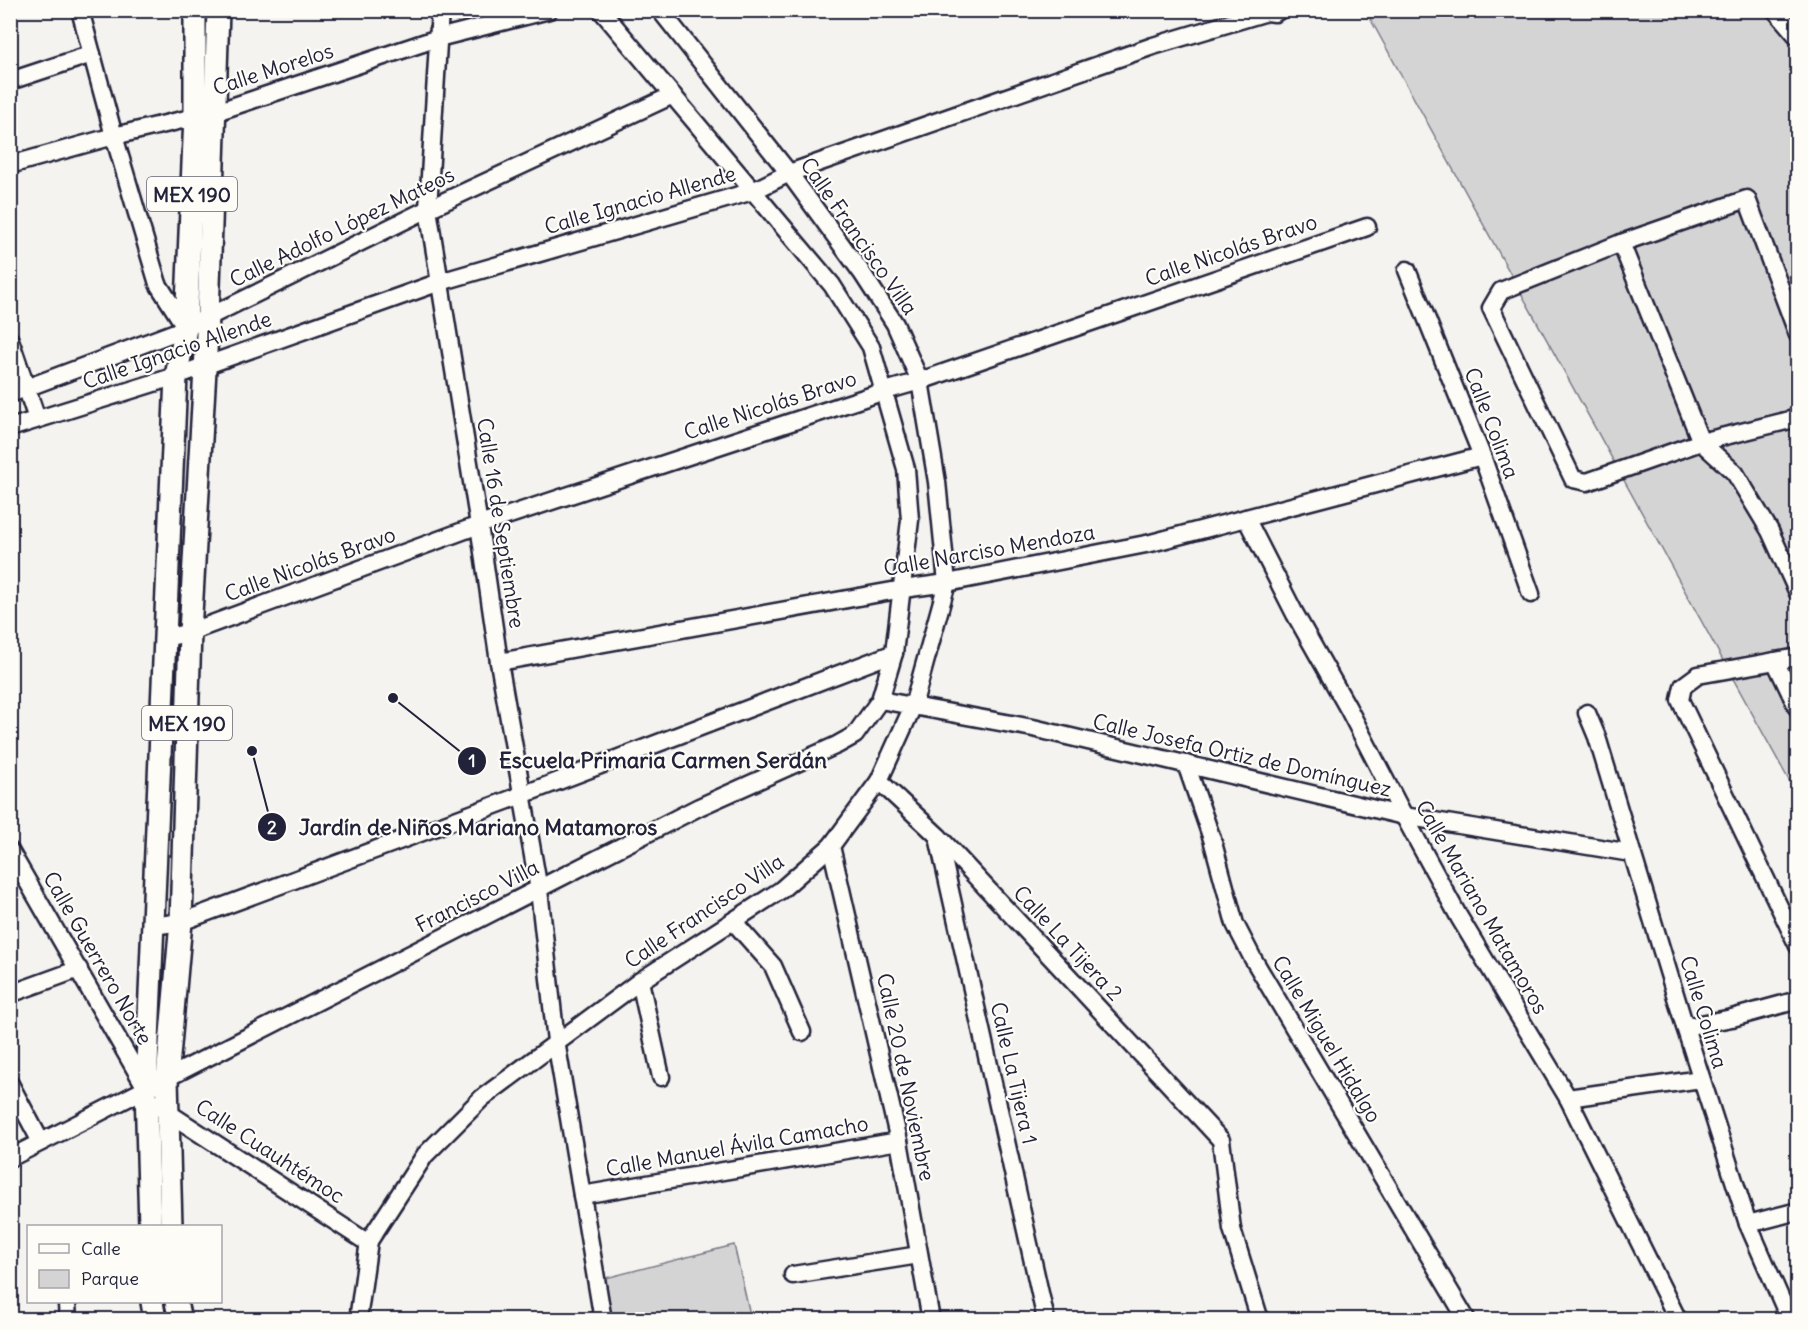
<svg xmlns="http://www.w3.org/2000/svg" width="1808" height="1330" font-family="Delius,sans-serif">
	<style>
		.green { fill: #d5d4d5; stroke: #7c7b88; stroke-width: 1.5 }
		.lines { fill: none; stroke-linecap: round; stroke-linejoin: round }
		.minor-casing { stroke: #22223b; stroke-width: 21 }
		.major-casing { stroke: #22223b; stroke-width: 26 }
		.minor { stroke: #fdfcf7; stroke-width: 16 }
		.major { stroke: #fdfcf7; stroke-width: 21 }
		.labels { text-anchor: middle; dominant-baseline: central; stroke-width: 4.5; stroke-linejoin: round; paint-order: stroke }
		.shield { fill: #fdfcf7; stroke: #646373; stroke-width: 1.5 }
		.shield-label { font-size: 20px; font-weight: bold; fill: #22223b }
		.street-label { font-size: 21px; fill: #22223b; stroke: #fdfcf7 }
		.leader { fill: none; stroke: #22223b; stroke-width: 2 }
		.callout-dot { fill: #22223b; stroke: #fdfcf7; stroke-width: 2 }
		.mark-label { font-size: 18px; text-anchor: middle; font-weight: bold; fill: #fff }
		.callout-label { font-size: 22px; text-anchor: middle; font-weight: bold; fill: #22223b; stroke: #fdfcf7; stroke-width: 4.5; stroke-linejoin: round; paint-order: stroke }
	</style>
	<rect width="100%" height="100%" fill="#f4f3ef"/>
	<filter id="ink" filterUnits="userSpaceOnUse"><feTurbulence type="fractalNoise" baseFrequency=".0167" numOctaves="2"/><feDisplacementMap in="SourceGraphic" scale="12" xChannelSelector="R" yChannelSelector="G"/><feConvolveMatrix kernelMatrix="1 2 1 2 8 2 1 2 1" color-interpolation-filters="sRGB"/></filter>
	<g filter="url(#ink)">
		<g class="green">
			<polygon points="1366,11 1797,11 1797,795"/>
			<polygon points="734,1245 751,1319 610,1319 602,1279"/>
		</g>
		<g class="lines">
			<g class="minor-casing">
				<g id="minor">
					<polyline points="80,10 114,136 158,284 186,328"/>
					<polyline points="440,10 428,209 479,525 499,662 539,890 556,1041 603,1320"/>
					<polyline points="1775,10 1798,37"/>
					<polyline points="10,81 92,54"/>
					<polyline points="10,165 114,136 216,112 438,38 549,10"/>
					<polyline points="1621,243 1701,442 1735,473 1770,531 1798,593"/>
					<polyline points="1407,270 1482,456 1531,594"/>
					<polyline points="1798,335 1747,199 1621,243 1501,291 1491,308 1573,479 1587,482 1701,442 1798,418"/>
					<polyline points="10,340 37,419"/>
					<polyline points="10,394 186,328 428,209 673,95"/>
					<polyline points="10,428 176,376 440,282 753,191 789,173 1153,46 1267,12 1275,13 1280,10"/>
					<polyline points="1246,518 1295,614 1348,708 1404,816 1459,917 1568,1098 1678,1320"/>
					<polyline points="166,638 190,632 479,525 885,391 920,381 1367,227"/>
					<polyline points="1798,657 1698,675 1683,686 1680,700 1798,946"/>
					<polyline points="1775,661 1798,709"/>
					<polyline points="499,662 903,589 947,583 1151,543 1482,456"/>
					<polyline points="880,700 1033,728 1404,816 1631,853"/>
					<polyline points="1587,713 1597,737 1685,1027 1748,1224 1790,1320"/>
					<polyline points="1186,764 1212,839 1235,924 1252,957 1467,1320"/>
					<polyline points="879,781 938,836 1221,1140 1232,1229 1260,1320"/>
					<polyline points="938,837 1046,1320"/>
					<polyline points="831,846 899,1141 931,1320"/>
					<polyline points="10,851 146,1088"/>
					<polyline points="733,921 773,966 802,1032"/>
					<polyline points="153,926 181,922 522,795 894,653"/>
					<polyline points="640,981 661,1077"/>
					<polyline points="10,994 79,969"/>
					<polyline points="1685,1027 1732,1018 1798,1000"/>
					<polyline points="10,1084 41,1142"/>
					<polyline points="1568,1098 1701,1079"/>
					<polyline points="147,1099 362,1239 369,1241"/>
					<polyline points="10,1158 699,807 837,745 855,735 880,700 894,653 910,520 906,469 871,347 832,285 601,10"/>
					<polyline points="582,1195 899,1141"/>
					<polyline points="1748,1224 1798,1211"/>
					<polyline points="793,1275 919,1255"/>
					<polyline points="68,1320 67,1304 68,1302"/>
					<polyline points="358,1320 369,1241 425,1155 482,1098 640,981 781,890 831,846 879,781 913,706 947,583 937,482 920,381 895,324 862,273 789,173 660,10"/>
				</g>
			</g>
			<g class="major-casing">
				<g id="major">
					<polyline points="150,1226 146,1088 176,376 186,328 195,116 195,10"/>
					<polyline points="171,1226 167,1079 181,922 190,632 208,317 218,10"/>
					<polyline points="152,1302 155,1320"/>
					<polyline points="176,1302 180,1320"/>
				</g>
			</g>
			<use href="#minor" class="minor"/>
			<use href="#major" class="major"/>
		</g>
	</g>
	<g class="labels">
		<g class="shield">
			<rect x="147" y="177" width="90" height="34" rx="4.5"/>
			<rect x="142" y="706" width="90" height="34" rx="4.5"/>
		</g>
		<g class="shield-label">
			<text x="192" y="194">MEX 190</text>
			<text x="187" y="723">MEX 190</text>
		</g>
		<g class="street-label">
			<text transform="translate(273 69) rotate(-18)">Calle Morelos</text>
			<text transform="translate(640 200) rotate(-16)">Calle Ignacio Allende</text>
			<text transform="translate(342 227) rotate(-26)">Calle Adolfo López Mateos</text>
			<text transform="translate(859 236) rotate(55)">Calle Francisco Villa</text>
			<text transform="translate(1231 250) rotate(-19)">Calle Nicolás Bravo</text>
			<text transform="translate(177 350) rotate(-19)">Calle Ignacio Allende</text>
			<text transform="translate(770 405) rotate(-18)">Calle Nicolás Bravo</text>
			<text transform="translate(1492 423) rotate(69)">Calle Colima</text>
			<text transform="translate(501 523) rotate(81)">Calle 16 de Septiembre</text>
			<text transform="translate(989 550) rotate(-10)">Calle Narciso Mendoza</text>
			<text transform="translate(310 564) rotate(-20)">Calle Nicolás Bravo</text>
			<text transform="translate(1242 755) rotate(13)">Calle Josefa Ortiz de Domínguez</text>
			<text transform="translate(477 896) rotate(-27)">Francisco Villa</text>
			<text transform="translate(1482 907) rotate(60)">Calle Mariano Matamoros</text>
			<text transform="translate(704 911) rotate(-34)">Calle Francisco Villa</text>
			<text transform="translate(1068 943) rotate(47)">Calle La Tijera 2</text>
			<text transform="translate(98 958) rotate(60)">Calle Guerrero Norte</text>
			<text transform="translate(1704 1012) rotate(73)">Calle Colima</text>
			<text transform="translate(1327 1039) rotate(59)">Calle Miguel Hidalgo</text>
			<text transform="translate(1014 1073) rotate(77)">Calle La Tijera 1</text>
			<text transform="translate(906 1077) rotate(78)">Calle 20 de Noviembre</text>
			<text transform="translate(737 1146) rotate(-10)">Calle Manuel Ávila Camacho</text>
			<text transform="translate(270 1151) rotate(33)">Calle Cuauhtémoc</text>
		</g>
	</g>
	<path class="leader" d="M393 698L472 761M252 751L272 827"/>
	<g class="callout-dot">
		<circle cx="393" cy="698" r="6"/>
		<circle cx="252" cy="751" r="6"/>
		<circle cx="472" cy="761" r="15"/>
		<circle cx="272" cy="827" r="15"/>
	</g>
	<g class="mark-label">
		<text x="472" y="767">1</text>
		<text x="272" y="834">2</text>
	</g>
	<g class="callout-label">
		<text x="663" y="768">Escuela Primaria Carmen Serdán</text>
		<text x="478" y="835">Jardín de Niños Mariano Matamoros</text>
	</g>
	<rect width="1808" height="1330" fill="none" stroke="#fdfcf7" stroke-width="36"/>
	<rect x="18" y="18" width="1772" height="1294" fill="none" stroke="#22223b" stroke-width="2" filter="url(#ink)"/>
	<rect x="27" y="1225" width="195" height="78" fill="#fdfcf7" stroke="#a5a5ac" stroke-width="1.5"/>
	<rect x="39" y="1244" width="30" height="9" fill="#fdfcf7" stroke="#a5a5ac" stroke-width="1.5"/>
	<text x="81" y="1255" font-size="18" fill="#22223b">Calle</text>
	<rect x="39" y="1270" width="30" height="18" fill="#d5d4d5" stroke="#a5a5ac" stroke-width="1.5"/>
	<text x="81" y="1285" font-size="18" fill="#22223b">Parque</text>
</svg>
